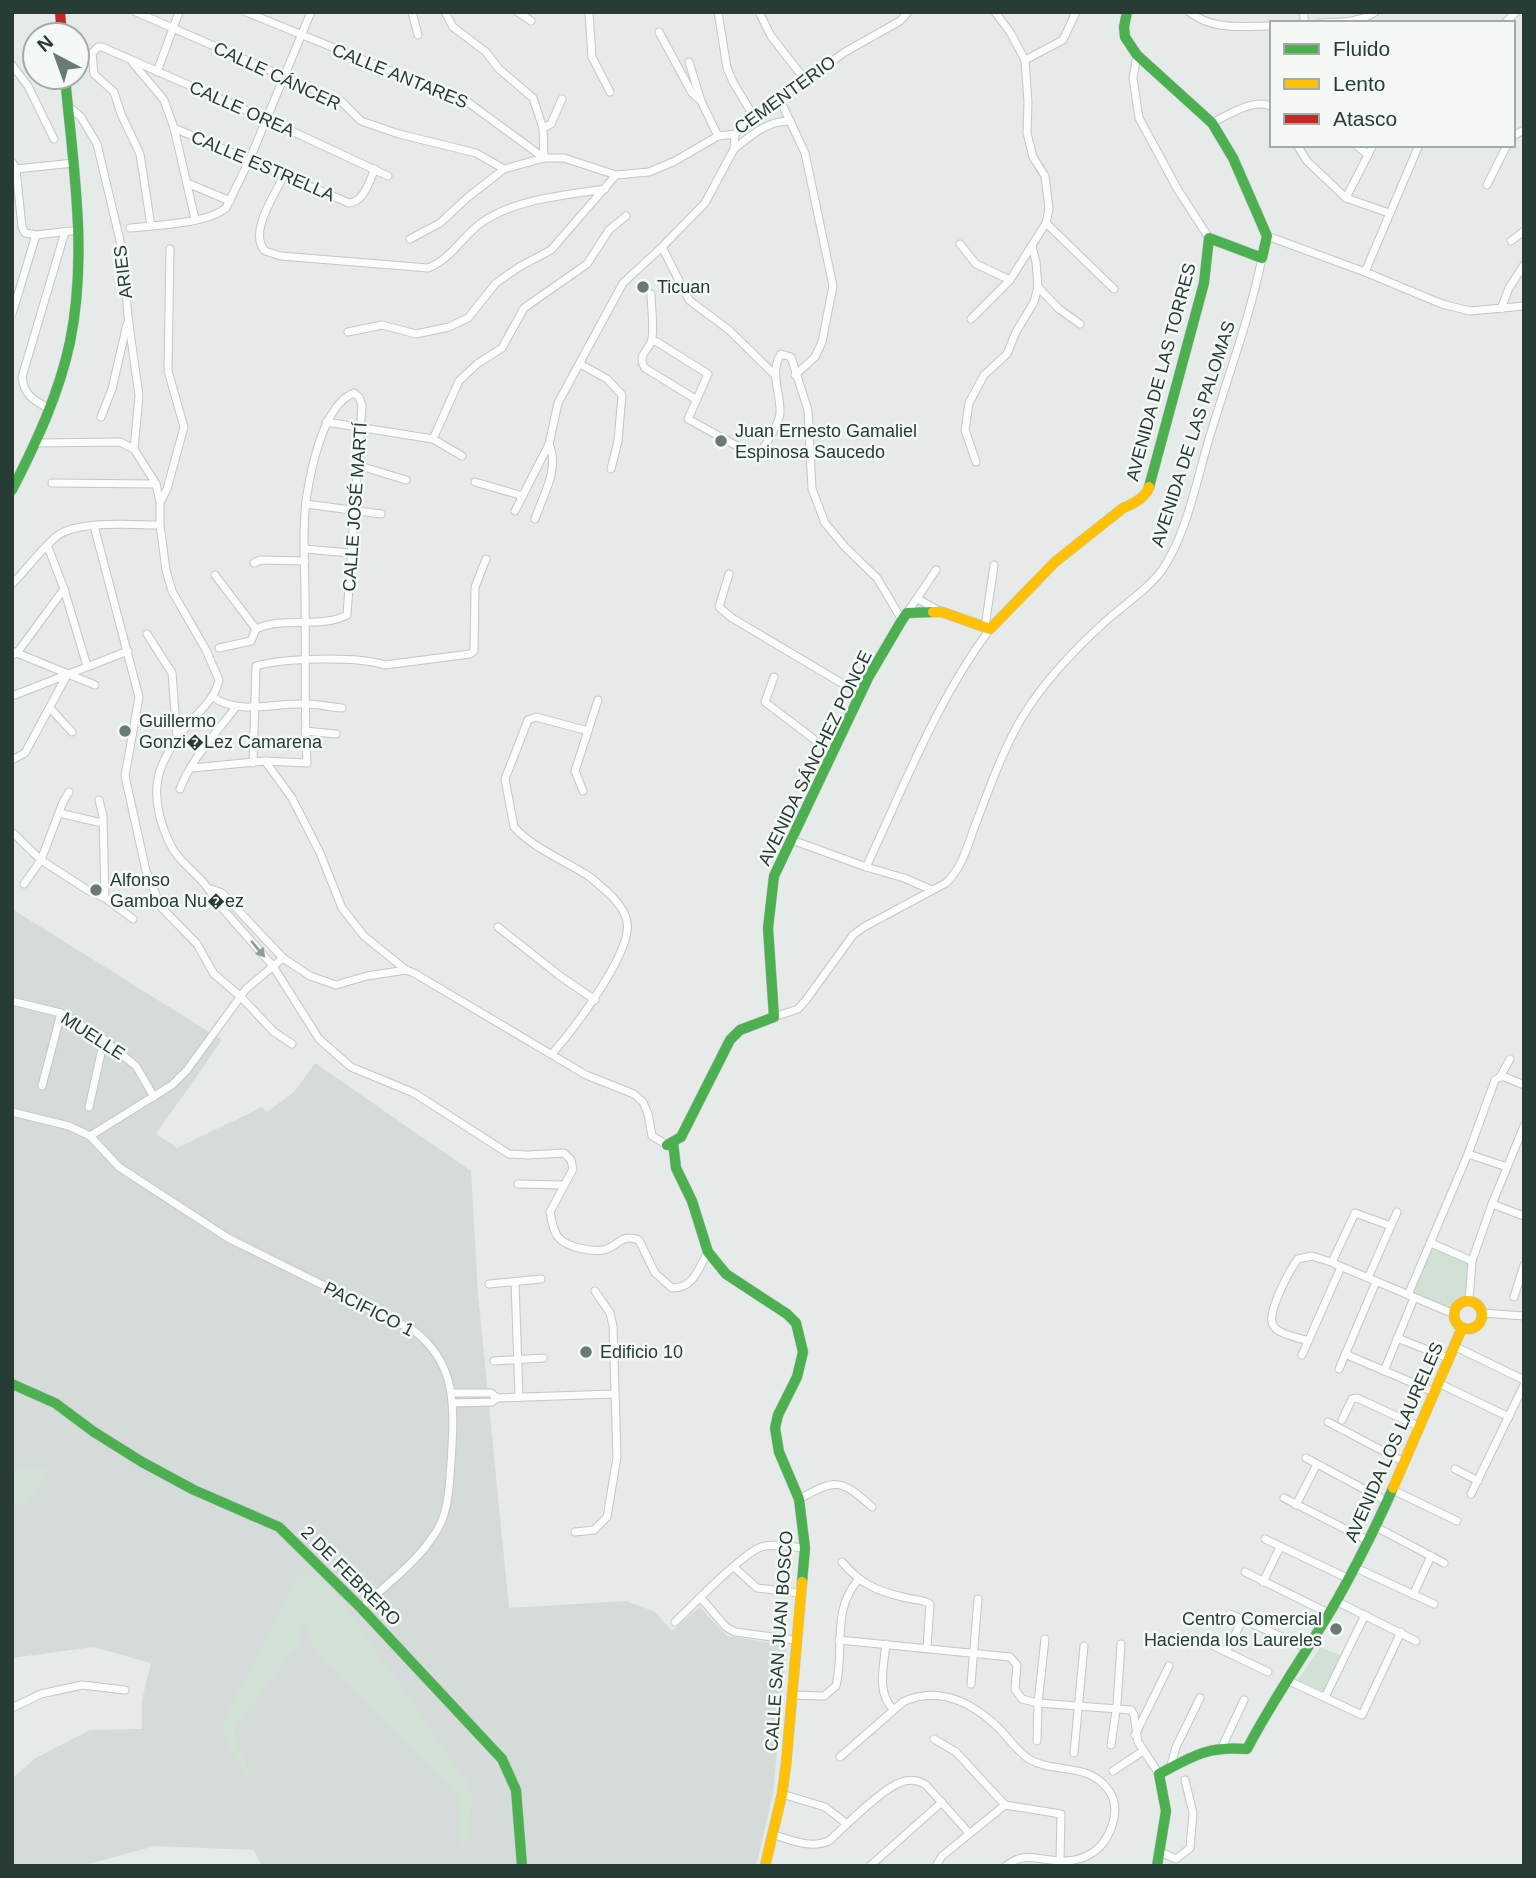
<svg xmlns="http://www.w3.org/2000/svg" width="1536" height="1878" font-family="Helvetica,sans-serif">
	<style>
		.built { fill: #d5dbd8 }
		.green { fill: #d1e1d5 }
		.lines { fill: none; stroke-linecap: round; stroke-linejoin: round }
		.street-casing { stroke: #c3c7c5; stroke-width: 9 }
		.fast-casing { stroke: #c2c7c5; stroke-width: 11 }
		.slow-casing { stroke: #c2c7c5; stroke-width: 11 }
		.jam-casing { stroke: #c2c7c5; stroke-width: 11 }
		.street { stroke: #fbfcfc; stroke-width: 7 }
		.fast { stroke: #4caf50; stroke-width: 10 }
		.slow { stroke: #ffc107; stroke-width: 10 }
		.jam { stroke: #c62828; stroke-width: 10 }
		.oneway { fill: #909c98 }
		.poi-dot { fill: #697974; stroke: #f4f9f6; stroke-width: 2.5 }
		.labels { text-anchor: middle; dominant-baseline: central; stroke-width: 5; stroke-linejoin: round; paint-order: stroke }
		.street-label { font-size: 18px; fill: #263c35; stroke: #f4f9f6 }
		.poi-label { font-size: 18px; fill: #263c35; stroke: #f4f9f6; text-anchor: start }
	</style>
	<rect width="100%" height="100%" fill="#e6eae8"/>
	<polygon class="built" points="12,909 222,1040 156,1134 177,1148 262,1107 267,1112 294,1092 315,1063 471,1171 478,1294 509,1608 627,1601 655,1612 672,1631 700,1607 727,1636 787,1645 773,1794 756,1866 262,1866 254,1850 155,1846 88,1864 12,1866 12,1779 34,1759 90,1730 142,1729 142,1700 151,1663 93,1647 12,1658"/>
	<g class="green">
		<polygon points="1431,1243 1472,1261 1469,1301 1459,1304 1454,1314 1408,1295"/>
		<polygon points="47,1467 51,1469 26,1504 12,1506 12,1469"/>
		<path d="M302,1575H314L340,1599L471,1788L472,1795L466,1845L461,1844L458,1796L315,1649L305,1623L298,1637L299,1643L234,1728L235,1740L250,1773L247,1775C237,1759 220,1740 224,1720L298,1578Z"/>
		<polygon points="1320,1647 1342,1656 1324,1692 1298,1680"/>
	</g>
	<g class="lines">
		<g class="street-casing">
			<g id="street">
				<polyline points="136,12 342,102 361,121 399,134 476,153 504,169 544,158 564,158 616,175 649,172 675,161 718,136 735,134 754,117 845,52 900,21 908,12"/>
				<polyline points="246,12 469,103 544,158"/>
				<polyline points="412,12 418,35"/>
				<polyline points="445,12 453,27 486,52 499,69 533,98 543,128 544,158"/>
				<polyline points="518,12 531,21"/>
				<polyline points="589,12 592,57 610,92"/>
				<polyline points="718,12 727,68 733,82 754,117"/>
				<polyline points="759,12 771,36 806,81"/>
				<path d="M1189,12C1215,31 1241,26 1272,26"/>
				<polyline points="1303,12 1305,23"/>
				<path d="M1319,23C1337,22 1360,23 1375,12"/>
				<polyline points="1505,23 1516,12"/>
				<polyline points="659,32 692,93 701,101"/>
				<polyline points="1137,55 1133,78 1139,118 1178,190 1209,238"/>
				<polyline points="1025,60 1063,40 1076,12"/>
				<polyline points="689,62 701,101 718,136"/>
				<polyline points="133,63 164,100 174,128 195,219"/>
				<polyline points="12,65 28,86 54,139"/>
				<polyline points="157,72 179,12"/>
				<polyline points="780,100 805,153 833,286 822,342 815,357 795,375"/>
				<polyline points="68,106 81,117 97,144 123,253 128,317 139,396 134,449"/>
				<path d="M1212,123C1228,115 1255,97 1272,107"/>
				<path d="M174,128L349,203C364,202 369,182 375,169"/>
				<polyline points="543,128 551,124 562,99"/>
				<polyline points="1513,136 1524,130"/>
				<polyline points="1297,145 1307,161 1346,198 1389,213"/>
				<polyline points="1356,145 1368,155"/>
				<path d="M734,149C752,135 766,121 790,121"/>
				<polyline points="12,162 16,169 22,227 25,233 36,235 79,230"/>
				<polyline points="16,169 74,163"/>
				<path d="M284,175C275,195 248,232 265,251L281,256L428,268C450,260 462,237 481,223C517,198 563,196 605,189"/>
				<polyline points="187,183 230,201"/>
				<polyline points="1487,185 1507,145"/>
				<polyline points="1346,198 1373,145"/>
				<polyline points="1046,223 1114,289"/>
				<polyline points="151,226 140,154 121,114 114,92 94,74 92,53 98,47 102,47 266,119 388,176"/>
				<path d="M130,228C156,225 206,224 226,208L249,161L311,12"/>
				<polyline points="1267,236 1365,272 1442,304 1470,311 1524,306"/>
				<polyline points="410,239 440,223 468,197 504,169"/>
				<polyline points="1511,241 1524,231"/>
				<polyline points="960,244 976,264 1010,280"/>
				<polyline points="662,247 689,300 729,330 776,376"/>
				<polyline points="1365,272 1419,145"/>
				<polyline points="1038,287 1059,309 1080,324"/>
				<path d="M651,294C651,306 655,332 651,342C647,352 637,356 645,368L697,400"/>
				<polyline points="1501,309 1509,288 1524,265"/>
				<polyline points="12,314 36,235"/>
				<polyline points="971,319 1010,280 1046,223 1049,209 1045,176 1033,157 1027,133 1028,102 1025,60 1010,32 995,12"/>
				<polyline points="348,332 382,325 416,334 449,327 468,318 496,283 519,267 551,250 616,175"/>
				<path d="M652,341L657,342L708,374L688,419L757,457C763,449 780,423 780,413C781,394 769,372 781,354L791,357L808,410L812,489L825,523L845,547L877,578L902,620"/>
				<polyline points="580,364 607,379 622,395 618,441 611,469"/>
				<path d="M50,409C35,401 24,396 22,377L65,232"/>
				<polyline points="101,417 112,389 127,324"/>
				<polyline points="326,422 433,439 462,456"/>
				<polyline points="433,439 459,381 477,364 502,348 524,308 587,264 609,230 626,216"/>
				<path d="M36,443L120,442L134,449L156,484L160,502V525L166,570L172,591L206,650L219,680C215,697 204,707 193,719C157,760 145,789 169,842C179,865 205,877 215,900L273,966L319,1039L351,1067L414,1093L509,1154L528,1155L564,1153L571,1160L573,1169L550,1212C552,1221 553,1233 560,1239C568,1247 591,1252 603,1250C619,1247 619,1233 639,1240L655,1273L672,1288C694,1288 698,1269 708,1252"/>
				<polyline points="976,462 965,430 969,403 984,375 1007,354 1016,332 1034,302 1038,287 1036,262 1032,246"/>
				<polyline points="357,465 406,480"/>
				<polyline points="475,482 523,496"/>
				<polyline points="52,483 156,484"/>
				<polyline points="161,501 167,489 184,427 168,371 170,249"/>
				<polyline points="306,504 381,514"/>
				<polyline points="515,511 549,444 558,403 623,283 662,247 705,203 734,149 735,134"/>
				<path d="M535,519C543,495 560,469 549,444"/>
				<polyline points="94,526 139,697 125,776 146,871 161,907 197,944 214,974 240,996 274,1032 292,1044"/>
				<polyline points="48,547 64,589 87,666"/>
				<polyline points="305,549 350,553"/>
				<polyline points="254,563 260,560 305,561"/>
				<polyline points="729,574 719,607 732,618 860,694"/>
				<polyline points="215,575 256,629"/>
				<path d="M12,584C27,569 41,549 57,536C79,520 133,525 160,525"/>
				<polyline points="918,599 939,611"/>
				<polyline points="907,613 936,570"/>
				<polyline points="985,627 994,565"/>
				<polyline points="147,634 172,673 177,738"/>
				<polyline points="219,648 251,641 256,629"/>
				<polyline points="12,651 95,685"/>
				<polyline points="13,655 17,653 64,589"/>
				<polyline points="774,677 765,702 832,753"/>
				<polyline points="12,696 128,651"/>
				<path d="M213,697C237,715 275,703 304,704C317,704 330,707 342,708"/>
				<polyline points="50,708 72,732"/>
				<polyline points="305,731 336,734"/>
				<polyline points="12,760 25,753 67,675"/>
				<polyline points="265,761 292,798 320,853 342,908 364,936 406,970"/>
				<path d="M253,763L256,666C283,658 357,656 385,665L470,654L474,651L475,587L486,559"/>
				<path d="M192,768L265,761L307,763C304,708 306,653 305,597C305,566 302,532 306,501C310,473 323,404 354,393L359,397L362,405L347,615C320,629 284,616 256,629"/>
				<path d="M180,789C191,759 217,732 236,707"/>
				<polyline points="583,791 575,771 598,700"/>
				<polyline points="99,800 103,816 105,898"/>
				<polyline points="59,813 102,823"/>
				<polyline points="12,832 41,860 89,891 105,898 133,919"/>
				<polyline points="792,840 866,867 904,878 932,890"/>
				<path d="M866,867C904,787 936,701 990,629"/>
				<polyline points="24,884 41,860 63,802 69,792"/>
				<polyline points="211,889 222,893 283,958"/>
				<polyline points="498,927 560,976 595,1000"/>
				<polyline points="12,1001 61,1013 104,1040 136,1066 154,1097"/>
				<path d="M774,1017L798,1009L806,1000L853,935L864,927L946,883C963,867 968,844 976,823C990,787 1003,749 1023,716C1045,680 1076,648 1107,620C1125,604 1147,590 1162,570C1189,531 1198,471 1213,426C1230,370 1250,316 1262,258"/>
				<path d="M552,1054C572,1031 633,952 627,922C625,905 602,887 590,877C566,861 534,849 514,827L505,779L528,720L536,717L588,731"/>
				<polyline points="1500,1077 1505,1077 1524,1085"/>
				<polyline points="42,1086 61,1013"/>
				<polyline points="89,1107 104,1040"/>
				<path d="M12,1112L69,1126L90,1136L119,1167L228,1238L413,1330C459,1364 454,1412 451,1463C449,1488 449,1514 434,1535C416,1563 386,1585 361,1608"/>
				<polyline points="90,1136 172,1085 187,1070 246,989 283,958 310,976 336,985 367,976 406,970 414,973 586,1075 634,1094 643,1102 648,1114 652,1136 667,1145"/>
				<polyline points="1468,1154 1507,1167"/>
				<polyline points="518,1184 564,1185"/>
				<polyline points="1492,1204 1524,1216"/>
				<polyline points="1391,1226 1355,1213 1333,1260 1335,1264 1454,1314"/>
				<polyline points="1431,1243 1472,1261"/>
				<polyline points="1368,1278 1397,1212"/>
				<polyline points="515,1282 519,1397"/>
				<polyline points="489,1284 541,1279"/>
				<polyline points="1408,1295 1468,1154 1495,1080 1500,1077 1510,1059"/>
				<polyline points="1514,1297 1524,1265"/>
				<polyline points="1469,1301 1472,1261 1492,1204 1524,1126"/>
				<polyline points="1482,1313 1524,1316"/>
				<polyline points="1397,1338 1448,1358"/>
				<path d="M1308,1341C1298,1337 1278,1335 1273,1325C1266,1314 1290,1269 1298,1259L1312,1256L1334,1263"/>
				<polyline points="1454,1346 1524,1380"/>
				<polyline points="1345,1354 1434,1392"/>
				<polyline points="1302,1355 1341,1267"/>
				<polyline points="494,1361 543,1358"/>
				<polyline points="1339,1369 1376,1282"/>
				<polyline points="1384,1371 1414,1298"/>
				<polyline points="1438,1383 1509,1417"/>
				<polyline points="452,1393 491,1393 497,1398"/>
				<polyline points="453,1403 492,1402 497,1398 614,1394"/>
				<polyline points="1342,1420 1352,1399 1357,1398 1420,1427"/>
				<polyline points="1328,1422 1404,1462"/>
				<polyline points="1306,1458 1388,1502"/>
				<polyline points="1455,1469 1478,1481"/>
				<polyline points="1393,1490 1457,1521"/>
				<polyline points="1471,1494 1524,1385"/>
				<polyline points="1284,1498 1369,1541"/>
				<path d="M799,1499C836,1479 840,1478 872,1507"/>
				<polyline points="1296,1505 1317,1464"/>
				<polyline points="1376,1527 1444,1563"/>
				<polyline points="575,1532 594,1530 607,1517 617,1457 613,1326 610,1313 595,1291"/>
				<polyline points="1265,1539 1347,1578"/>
				<path d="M842,1562C860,1583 876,1591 903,1597C912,1600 922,1599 930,1604L927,1647"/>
				<polyline points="734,1567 757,1588 800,1593"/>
				<polyline points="1354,1567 1434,1604"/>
				<polyline points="1245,1572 1328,1613"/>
				<polyline points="1263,1582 1280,1547"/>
				<polyline points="1413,1595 1431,1556"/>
				<polyline points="701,1598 726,1627 735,1632 795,1640"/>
				<polyline points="1336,1601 1416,1641"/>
				<polyline points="1230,1614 1307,1648"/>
				<path d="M675,1622C693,1605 742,1554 761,1547C774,1543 791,1547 805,1548"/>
				<polyline points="839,1640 1010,1657 1017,1665 1015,1689 1022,1699 1038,1703 1131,1710 1134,1715 1138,1742 1159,1774"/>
				<path d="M886,1644C884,1665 876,1692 893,1709"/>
				<polyline points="1212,1645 1268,1672"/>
				<polyline points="1226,1652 1243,1619"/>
				<polyline points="1287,1680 1362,1715 1401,1632"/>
				<polyline points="971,1684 978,1599"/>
				<path d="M791,1695L824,1696L836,1686C845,1650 831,1611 858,1580"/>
				<polyline points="1325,1697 1365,1615"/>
				<polyline points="12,1708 41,1694 82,1685 125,1690"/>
				<polyline points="1135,1735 1169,1666"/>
				<polyline points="934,1739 956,1752 1005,1805"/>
				<polyline points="1037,1741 1038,1703 1045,1639"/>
				<polyline points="1111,1745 1117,1704 1121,1644"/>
				<polyline points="1222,1747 1244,1700"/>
				<polyline points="1074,1753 1084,1646"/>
				<path d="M840,1757L903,1702C935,1687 965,1699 991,1721C1005,1732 1014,1749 1029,1759C1054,1774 1086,1762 1107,1788C1114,1796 1116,1807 1114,1818C1107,1850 1084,1865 1051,1860C1032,1858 1022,1853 1006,1866"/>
				<polyline points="1170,1769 1176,1747 1200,1698"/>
				<polyline points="1113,1771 1143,1751"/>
				<polyline points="782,1794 825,1807 847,1824"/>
				<polyline points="1005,1805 1061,1814 1060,1860"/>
				<path d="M774,1835C792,1840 810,1849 829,1841C844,1827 881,1790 899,1783C908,1779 918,1780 926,1785L969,1833"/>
				<polyline points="1158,1851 1176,1859 1190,1848 1193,1813 1185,1780"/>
				<polyline points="870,1866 942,1802"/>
				<polyline points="936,1866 942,1856 1005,1805"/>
			</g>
		</g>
		<g class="fast-casing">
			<g id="fast">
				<polyline points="1127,12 1124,27 1125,37 1137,55 1212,123 1233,158 1267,236 1262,258 1209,238 1204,283 1149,487"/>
				<path d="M12,490C36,443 59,394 70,342C88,254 73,165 65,77"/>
				<polyline points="673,1142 676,1168 692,1201 708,1252 726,1274 787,1314 796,1323 803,1352 797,1377 778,1415 775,1428 779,1452 799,1499 805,1548 802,1582"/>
				<polyline points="667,1145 681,1137 730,1040 740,1030 774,1017 768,928 774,876 868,678 902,620 907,613 933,612"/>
				<polyline points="12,1384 55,1403 94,1432 142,1462 194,1490 279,1527 361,1608 502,1759 516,1790 522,1866"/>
				<path d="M1157,1866L1166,1811L1159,1774C1193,1756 1207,1746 1247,1749C1274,1697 1308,1650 1337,1600C1357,1564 1376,1527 1393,1488"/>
			</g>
		</g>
		<g class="slow-casing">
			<g id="slow">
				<path d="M933,612H942L990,629L1055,562L1123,508C1133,504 1146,497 1149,487"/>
				<circle cx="1468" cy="1315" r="14"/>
				<polyline points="1393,1488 1462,1328"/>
				<polyline points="765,1866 782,1794 786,1765 802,1582"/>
			</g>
		</g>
		<g class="jam-casing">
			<polyline id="jam" points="60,12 62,35"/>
		</g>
		<use href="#street" class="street"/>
		<use href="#fast" class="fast"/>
		<use href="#slow" class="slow"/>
		<use href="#jam" class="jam"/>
	</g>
	<defs><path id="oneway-solid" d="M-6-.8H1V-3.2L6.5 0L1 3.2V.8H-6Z" transform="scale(1.75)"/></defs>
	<use class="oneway" href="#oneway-solid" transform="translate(258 949) rotate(50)"/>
	<g class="poi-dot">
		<circle cx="643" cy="287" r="7"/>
		<circle cx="721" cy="441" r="7"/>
		<circle cx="125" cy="731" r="7"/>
		<circle cx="96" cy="890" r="7"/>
		<circle cx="586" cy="1352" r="7"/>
		<circle cx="1336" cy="1629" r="7"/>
	</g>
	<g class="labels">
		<g class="street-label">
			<text transform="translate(277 76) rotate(25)">CALLE CÁNCER</text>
			<text transform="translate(400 76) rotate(22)">CALLE ANTARES</text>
			<text transform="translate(785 95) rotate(-36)">CEMENTERIO</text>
			<text transform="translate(242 109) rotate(24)">CALLE OREA</text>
			<text transform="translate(263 166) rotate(23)">CALLE ESTRELLA</text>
			<text transform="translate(123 272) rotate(-97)">ARIES</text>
			<text transform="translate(1161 372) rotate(-75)">AVENIDA DE LAS TORRES</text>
			<text transform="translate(1193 434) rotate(-72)">AVENIDA DE LAS PALOMAS</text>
			<text transform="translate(355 507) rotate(-86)">CALLE JOSÉ MARTÍ</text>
			<text transform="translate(815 758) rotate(-64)">AVENIDA SÁNCHEZ PONCE</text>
			<text transform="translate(93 1036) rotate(33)">MUELLE</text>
			<text transform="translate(369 1309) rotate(27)">PACIFICO 1</text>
			<text transform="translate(1394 1442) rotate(-66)">AVENIDA LOS LAURELES</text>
			<text transform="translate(351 1576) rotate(45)">2 DE FEBRERO</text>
			<text transform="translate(779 1641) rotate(-86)">CALLE SAN JUAN BOSCO</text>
		</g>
		<g class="poi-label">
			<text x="657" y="287">Ticuan</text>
			<text x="735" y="431">Juan Ernesto Gamaliel<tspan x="735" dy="21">Espinosa Saucedo</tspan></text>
			<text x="139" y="721">Guillermo<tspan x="139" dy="21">Gonzi�Lez Camarena</tspan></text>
			<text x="110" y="880">Alfonso<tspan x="110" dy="21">Gamboa Nu�ez</tspan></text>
			<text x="600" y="1352">Edificio 10</text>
			<text x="1322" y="1619" text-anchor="end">Centro Comercial<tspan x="1322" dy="21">Hacienda los Laureles</tspan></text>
		</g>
	</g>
	<rect width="1536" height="1878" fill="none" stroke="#263c35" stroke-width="28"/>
	<rect x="1270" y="21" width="245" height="126" fill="#f4f9f6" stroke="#a2ada9" stroke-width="2"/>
	<rect x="1284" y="44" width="35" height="10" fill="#4caf50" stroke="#a2ada9" stroke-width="2"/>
	<text x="1333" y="56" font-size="21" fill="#263c35">Fluido</text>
	<rect x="1284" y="79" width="35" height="10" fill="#ffc107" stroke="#a2ada9" stroke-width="2"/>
	<text x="1333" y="91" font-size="21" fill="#263c35">Lento</text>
	<rect x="1284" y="114" width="35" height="10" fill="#c62828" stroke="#a2ada9" stroke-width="2"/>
	<text x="1333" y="126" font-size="21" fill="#263c35">Atasco</text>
	<g transform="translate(56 56) rotate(319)"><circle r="33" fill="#f4f9f6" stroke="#a2ada9" stroke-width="2"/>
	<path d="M0-5L12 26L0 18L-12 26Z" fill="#697974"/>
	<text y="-10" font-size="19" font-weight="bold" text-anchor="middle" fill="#263c35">N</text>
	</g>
</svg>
